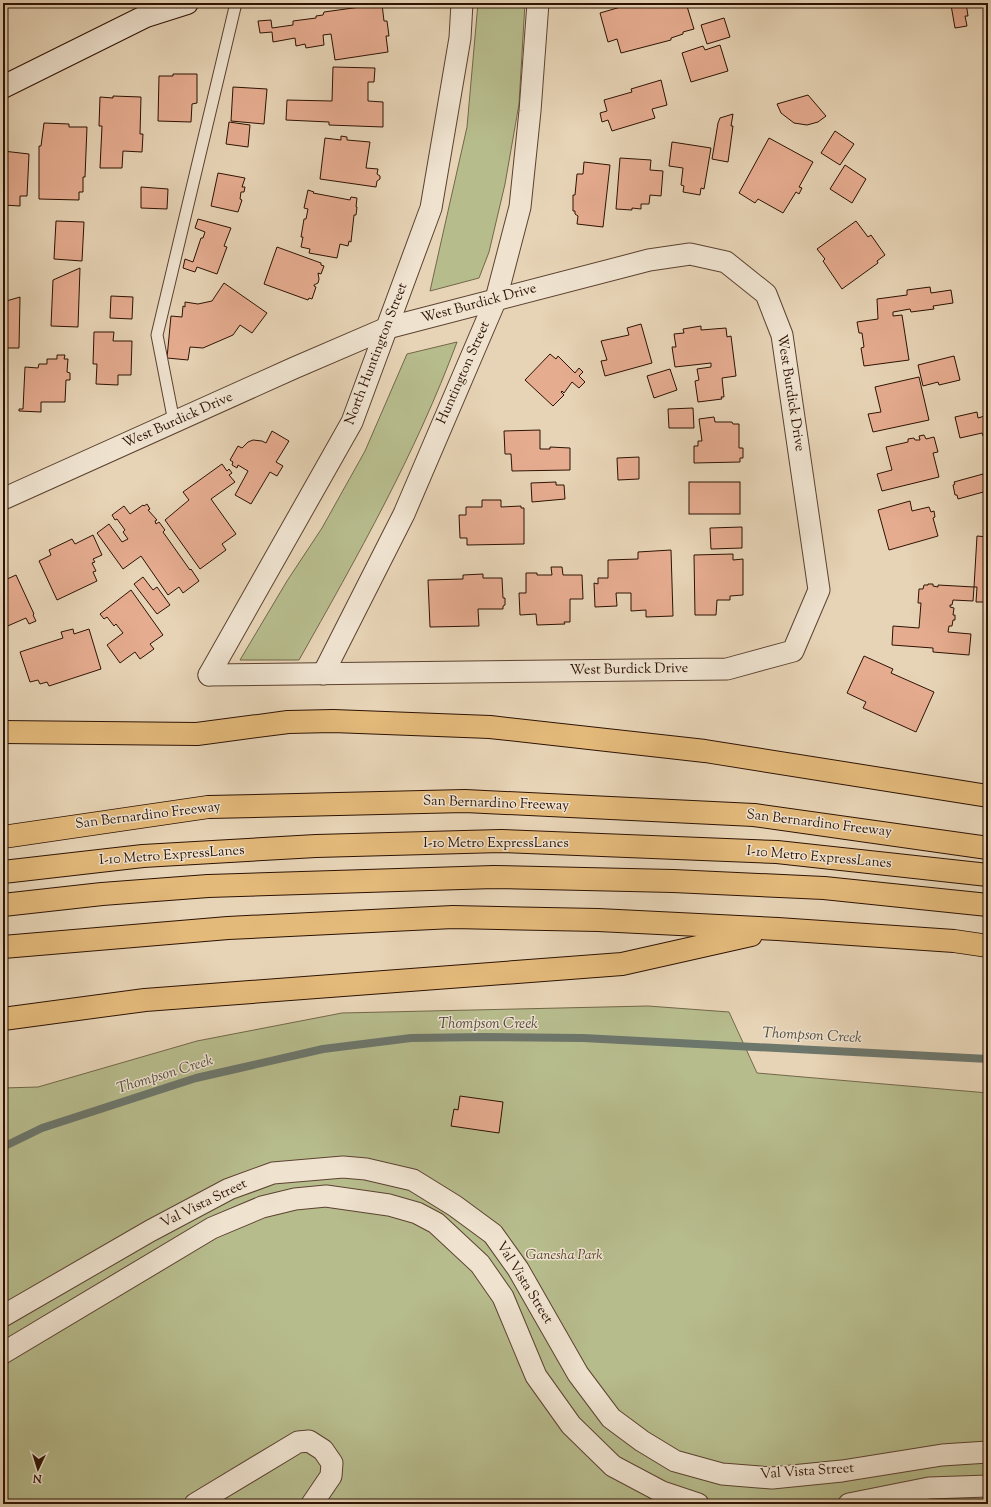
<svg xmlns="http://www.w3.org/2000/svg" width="991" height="1507" font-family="'Sorts Mill Goudy',serif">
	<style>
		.green { fill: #b7bc8d; stroke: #726748 }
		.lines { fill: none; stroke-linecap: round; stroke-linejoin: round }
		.stream { stroke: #6d766b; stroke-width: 8 }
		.building { fill: #e6ac90; stroke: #2d1203 }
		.lane-casing { stroke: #5c4230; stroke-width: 13 }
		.street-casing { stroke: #5c4230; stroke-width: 23 }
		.secondary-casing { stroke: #2d1203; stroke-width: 24 }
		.highway-casing { stroke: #2d1203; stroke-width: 24 }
		.lane { stroke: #efe3d0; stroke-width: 11 }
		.street { stroke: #efe3d0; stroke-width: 21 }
		.secondary { stroke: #efe3d0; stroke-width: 22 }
		.highway { stroke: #e4ba7b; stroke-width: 22 }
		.labels { text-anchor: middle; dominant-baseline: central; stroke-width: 3; stroke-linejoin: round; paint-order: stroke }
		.street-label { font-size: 14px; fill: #2d1203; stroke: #efe3d0 }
		.park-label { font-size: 14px; font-style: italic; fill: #56452c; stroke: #efe3d0 }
		.water-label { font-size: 15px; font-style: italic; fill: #524c40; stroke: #efe3d0 }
	</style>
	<rect width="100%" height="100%" fill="#e7d4b6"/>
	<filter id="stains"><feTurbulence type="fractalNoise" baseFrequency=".005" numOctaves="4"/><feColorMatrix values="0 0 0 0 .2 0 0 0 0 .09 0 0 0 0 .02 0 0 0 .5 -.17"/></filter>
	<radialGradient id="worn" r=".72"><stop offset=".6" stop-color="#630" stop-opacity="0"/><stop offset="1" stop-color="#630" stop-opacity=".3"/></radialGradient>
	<g class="green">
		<polygon points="478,3 525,3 519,104 505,184 489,252 479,278 430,291 467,127"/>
		<path d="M457,342C416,453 357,557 299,660H240L287,581L322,528L365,451L407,354Z"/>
		<polygon points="648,1006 729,1012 757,1073 988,1093 988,1504 618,1504 611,1500 612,1504 3,1504 3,1088 38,1087 197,1041 342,1013"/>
	</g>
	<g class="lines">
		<polyline class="stream" points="3,1147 42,1128 196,1078 323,1049 411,1038 484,1037 583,1038 988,1059"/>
	</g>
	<g class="building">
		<polygon points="646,3 686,3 694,29 683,32 683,34 671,38 671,40 621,53 617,39 608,42 600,13 631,4 632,7"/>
		<polygon points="949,3 966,3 968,16 965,16 967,26 955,28 951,5 950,5"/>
		<polygon points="382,4 384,21 387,21 389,36 386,36 388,52 335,60 331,34 323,35 324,45 306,48 305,44 296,46 295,38 273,42 272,32 260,33 258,21 271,20 272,28 293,25 293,21 316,18 316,16 323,15 324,12"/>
		<polygon points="724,18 730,37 707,44 701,25"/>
		<polygon points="720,45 728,71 691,82 682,53 703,46 705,50"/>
		<polygon points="333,67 375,68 374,82 368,82 368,101 383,102 383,127 329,125 329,122 286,120 287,100 332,101"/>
		<polygon points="173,74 197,74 197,103 192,104 191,122 158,121 159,76 173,76"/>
		<polygon points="661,80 667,105 652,109 655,118 612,131 608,120 602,122 600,113 607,111 604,100 632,92 631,89"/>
		<polygon points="233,87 267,89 264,124 231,121"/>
		<polygon points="808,95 826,116 818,122 807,125 794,123 781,113 777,104"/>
		<polygon points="113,96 141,97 140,134 143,134 142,152 123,151 122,168 100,168 102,126 99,126 100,97 113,98"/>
		<polygon points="733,114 731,126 733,126 728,162 712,159 718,123 720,118"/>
		<polygon points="229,122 250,125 248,147 226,144"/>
		<polygon points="44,123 69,124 69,127 87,127 85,177 83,177 83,192 79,192 79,200 39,199 39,146 41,146"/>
		<polygon points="835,131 854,144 840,165 821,153"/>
		<polygon points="341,136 347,137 347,140 370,142 366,168 378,169 377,174 380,176 380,179 377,181 376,187 320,179 325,138 341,140"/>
		<polygon points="769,138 813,162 799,187 802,188 799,194 796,192 783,213 758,199 755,203 739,193"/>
		<polygon points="672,142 711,148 704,189 701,188 700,195 683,192 684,186 681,185 683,168 669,166"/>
		<polygon points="3,151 29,154 27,196 20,196 20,206 3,205"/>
		<polygon points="620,158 651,160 650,170 663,171 661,196 650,195 649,204 641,204 641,209 632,208 632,210 616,209"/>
		<polygon points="584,162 610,165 603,227 577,224 578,216 575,214 575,211 573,211 573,195 575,195 577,174 583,174"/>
		<polygon points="845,165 866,179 852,203 830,189"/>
		<polygon points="218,173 245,178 242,187 245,187 244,192 241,192 240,199 242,200 238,212 211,206"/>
		<polygon points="141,187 168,189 167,209 141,208"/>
		<polygon points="308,190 314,192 313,193 350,200 351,197 357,198 356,207 357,207 356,215 354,215 351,242 349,241 348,246 340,244 337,258 309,253 310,249 301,247 303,237 301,237 304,219 306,219 308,209 304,208"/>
		<polygon points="198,219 231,228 224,246 227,247 217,274 197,267 195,272 183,268 185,259 193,262 201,238 203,238 205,232 195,228"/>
		<polygon points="56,221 84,222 82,261 54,259"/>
		<polygon points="856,221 868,237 871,235 885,255 877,261 878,263 842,289 823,261 825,259 817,249"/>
		<polygon points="277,247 321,263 321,265 324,266 321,274 318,273 319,279 318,283 314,285 314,286 316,287 312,299 309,298 308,300 264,284"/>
		<polygon points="80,268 78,327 51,326 53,280"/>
		<polygon points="224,283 267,313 252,333 240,325 233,335 203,348 190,347 188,360 167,358 171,316 182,317 183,306 185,307 185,302 198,304 212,301"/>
		<polygon points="930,287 931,293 951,290 953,303 933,306 934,309 911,312 910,309 893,312 893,316 902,315 909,360 864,366 861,348 864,347 862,333 859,333 857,322 878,319 877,299 907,295 907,290"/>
		<polygon points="111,296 133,297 132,319 110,318"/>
		<polygon points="20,297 19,348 3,348 3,302"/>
		<polygon points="641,324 652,363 605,376 601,361 607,360 601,341 629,335 627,328"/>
		<polygon points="701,326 701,330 726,328 727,337 731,336 736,376 722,378 724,397 721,397 722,399 698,402 695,381 699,380 697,369 711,367 711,363 675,367 672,347 676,347 674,334 684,333 683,329"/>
		<polygon points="94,332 114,332 113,341 132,341 131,375 118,375 118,385 96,384 97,364 93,364"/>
		<polygon points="550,354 556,359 558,356 575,373 579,368 583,372 579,376 585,382 579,388 572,382 564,393 562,391 561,392 564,395 553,406 525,380"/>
		<polygon points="57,355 65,355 64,359 68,359 67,372 70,373 70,380 66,380 65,402 41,402 41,412 19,411 19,409 23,409 25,367 38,368 39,364 47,364 47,359 57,359"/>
		<polygon points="954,356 960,380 939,385 938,382 923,386 918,365"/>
		<polygon points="670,369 677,390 654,398 647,376"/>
		<polygon points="919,377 929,420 873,432 868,414 881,412 875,387"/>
		<polygon points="693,408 694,428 669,428 668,409"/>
		<polygon points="977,412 978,418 988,415 988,434 983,436 982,433 960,438 955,417"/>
		<polygon points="714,417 715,422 732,422 733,424 739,424 739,448 743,448 743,458 740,458 740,462 694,463 694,446 698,446 698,441 702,441 699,419"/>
		<polygon points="540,430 540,449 550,449 550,447 570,448 570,470 512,471 511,454 505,454 504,431"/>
		<polygon points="272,431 289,441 276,462 283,466 277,476 270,472 251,504 235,495 248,471 238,465 237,468 232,465 233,462 230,460 238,446 242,448 248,442 253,440 262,441 266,443"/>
		<polygon points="924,435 926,439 934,437 938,452 933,453 939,477 882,491 877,474 892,470 886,447 908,442 908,439 914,438 915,440 920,440 919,436"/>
		<polygon points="639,457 639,479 618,480 617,458"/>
		<polygon points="222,464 227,471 229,469 232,473 229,475 235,482 211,499 236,534 222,544 226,550 200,569 165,520 189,500 183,492"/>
		<polygon points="983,474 987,491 958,499 957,495 955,495 953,485 955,484 954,482"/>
		<polygon points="556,482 556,485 564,485 565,499 532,502 531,483"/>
		<rect x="689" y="482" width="51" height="32"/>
		<polygon points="482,500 501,500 501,507 521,506 521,508 524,508 524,544 467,545 467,538 460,538 459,515 466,515 466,507 482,507"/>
		<polygon points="910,501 912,511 929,507 931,512 934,511 935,517 933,518 938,536 889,550 878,510"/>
		<polygon points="147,504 150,509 148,510 157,520 155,521 156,524 159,522 165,530 163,532 190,570 191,569 199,581 183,593 179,587 168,595 141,556 123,569 97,533 109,524 122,542 128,539 123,532 125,530 117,519 115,520 112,515 124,506 130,514 143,505 144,506"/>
		<polygon points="742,527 742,548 711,549 710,528"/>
		<polygon points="93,535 102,555 93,559 95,562 92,563 96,571 93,572 97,581 57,600 39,561 51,555 49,550 72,539 75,544"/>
		<polygon points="977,536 988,537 988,602 976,602 977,587 974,587"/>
		<polygon points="671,550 673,616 646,617 646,610 631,611 631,593 616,593 617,606 595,607 594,583 598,584 598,578 608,578 608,560 638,559 638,552"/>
		<polygon points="733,554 733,560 743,559 743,595 730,596 730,600 717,600 716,615 695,615 694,555"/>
		<polygon points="551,567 562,567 563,575 582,575 583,599 570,599 570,622 564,622 565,624 537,625 536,614 520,615 519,593 526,593 526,573 537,573 537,575 552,575"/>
		<polygon points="483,574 483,578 502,578 503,598 505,598 505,605 503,606 503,609 478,609 479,626 430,627 428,580 463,579 463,575"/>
		<polygon points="16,575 34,614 33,615 36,621 29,624 26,618 3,628 3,577 5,580"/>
		<polygon points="143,577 153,590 157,587 170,605 157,614 134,584"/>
		<polygon points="928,584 933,584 933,586 938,587 938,585 974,587 973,601 953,600 952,605 950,605 950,607 954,608 953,615 955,615 955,620 953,620 952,626 949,626 948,632 971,634 969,655 933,652 933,648 892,645 893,626 919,628 921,603 918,603 919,589 923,589 924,585 928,585"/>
		<polygon points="131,590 163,635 150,644 154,649 140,659 135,652 120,663 107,645 123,633 116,624 114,626 107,617 104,619 100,614"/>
		<polygon points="73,629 74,634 89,629 101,669 49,686 47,682 40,684 38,680 30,682 20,652 63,638 61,632"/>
		<polygon points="864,656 893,669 891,673 934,692 916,732 863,708 866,702 847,693"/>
		<polygon points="460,1096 503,1102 499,1133 451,1126 454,1109 458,1110"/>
	</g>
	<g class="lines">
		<g class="lane-casing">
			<polyline id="lane" points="174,422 157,335 236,3"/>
		</g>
		<g class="street-casing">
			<g id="street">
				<polyline points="3,499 294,368 387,328 649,260 690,254 726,262 766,294 782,335 819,590 793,651 727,669 209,675"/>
				<polyline points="323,674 404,514 496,299 520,207 530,111 538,3"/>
				<polyline points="209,675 352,422 431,208 460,38 462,3"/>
				<polyline points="3,1316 150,1231 229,1189 273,1173 343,1167 366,1169 413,1180 455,1206 493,1234 518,1269 578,1374 611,1418 642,1441 675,1461 722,1474 772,1478 842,1471 942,1455 988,1452"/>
				<polyline points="3,1353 212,1228 262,1207 295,1199 326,1196 389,1205 417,1213 436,1223 480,1264 503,1297 536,1376 571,1425 613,1466 662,1492 698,1504"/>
				<polyline points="195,1504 298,1442 309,1441 323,1450 332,1463 331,1476 312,1504"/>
				<polyline points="849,1504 929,1488 988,1486"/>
			</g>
		</g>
		<g class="secondary-casing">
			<polyline id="secondary" points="3,87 146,16 187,3"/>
		</g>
		<g class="highway-casing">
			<g id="highway">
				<polyline points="3,732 197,734 288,722 333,721 490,727 705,751 988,796"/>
				<polyline points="3,837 208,807 465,801 754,815 988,848"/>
				<polyline points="3,872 143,856 316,846 501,841 777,852 988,875"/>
				<polyline points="3,905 102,894 208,886 494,877 673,881 824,888 988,905"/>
				<polyline points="3,947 228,928 453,917 598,920 778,929 954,941 988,946"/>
				<polyline points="3,1019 145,1000 622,964 751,935"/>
			</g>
		</g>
		<use href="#lane" class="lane"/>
		<use href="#street" class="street"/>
		<use href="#secondary" class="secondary"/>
		<use href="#highway" class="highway"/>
	</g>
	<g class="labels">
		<g class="street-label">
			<text transform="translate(479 304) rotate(-15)">West Burdick Drive</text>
			<text transform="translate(377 354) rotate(-69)">North Huntington Street</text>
			<text transform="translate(464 373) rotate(-66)">Huntington Street</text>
			<text transform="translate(790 393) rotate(81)">West Burdick Drive</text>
			<text transform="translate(178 421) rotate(-24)">West Burdick Drive</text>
			<text transform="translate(629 670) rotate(-1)">West Burdick Drive</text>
			<text transform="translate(496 804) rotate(2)">San Bernardino Freeway</text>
			<text transform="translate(148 816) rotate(-7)">San Bernardino Freeway</text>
			<text transform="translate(819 824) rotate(7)">San Bernardino Freeway</text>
			<text x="496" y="844">I-10 Metro ExpressLanes</text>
			<text transform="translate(172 856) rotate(-4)">I-10 Metro ExpressLanes</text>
			<text transform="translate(819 858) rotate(5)">I-10 Metro ExpressLanes</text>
			<text transform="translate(204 1204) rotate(-26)">Val Vista Street</text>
			<text transform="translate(524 1283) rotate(58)">Val Vista Street</text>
			<text transform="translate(807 1472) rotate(-4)">Val Vista Street</text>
		</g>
		<g class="park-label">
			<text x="564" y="1256">Ganesha Park</text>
		</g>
		<g class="water-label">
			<text x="488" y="1024">Thompson Creek</text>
			<text transform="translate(812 1036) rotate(3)">Thompson Creek</text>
			<text transform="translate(165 1075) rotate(-17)">Thompson Creek</text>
		</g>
	</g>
	<rect width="991" height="1507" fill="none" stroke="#e7d4b6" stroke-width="16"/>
	<rect x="4" y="4" width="983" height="1499" fill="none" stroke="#2d1203" stroke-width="2"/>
	<rect x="8" y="8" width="975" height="1491" fill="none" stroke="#2d1203"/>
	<g transform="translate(38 1469) rotate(184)" stroke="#efe3d0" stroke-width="3" paint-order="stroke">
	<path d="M0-3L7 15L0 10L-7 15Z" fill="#2d1203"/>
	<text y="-6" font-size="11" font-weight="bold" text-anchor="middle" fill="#2d1203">N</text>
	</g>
	<rect width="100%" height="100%" filter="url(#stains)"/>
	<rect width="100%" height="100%" fill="url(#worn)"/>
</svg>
